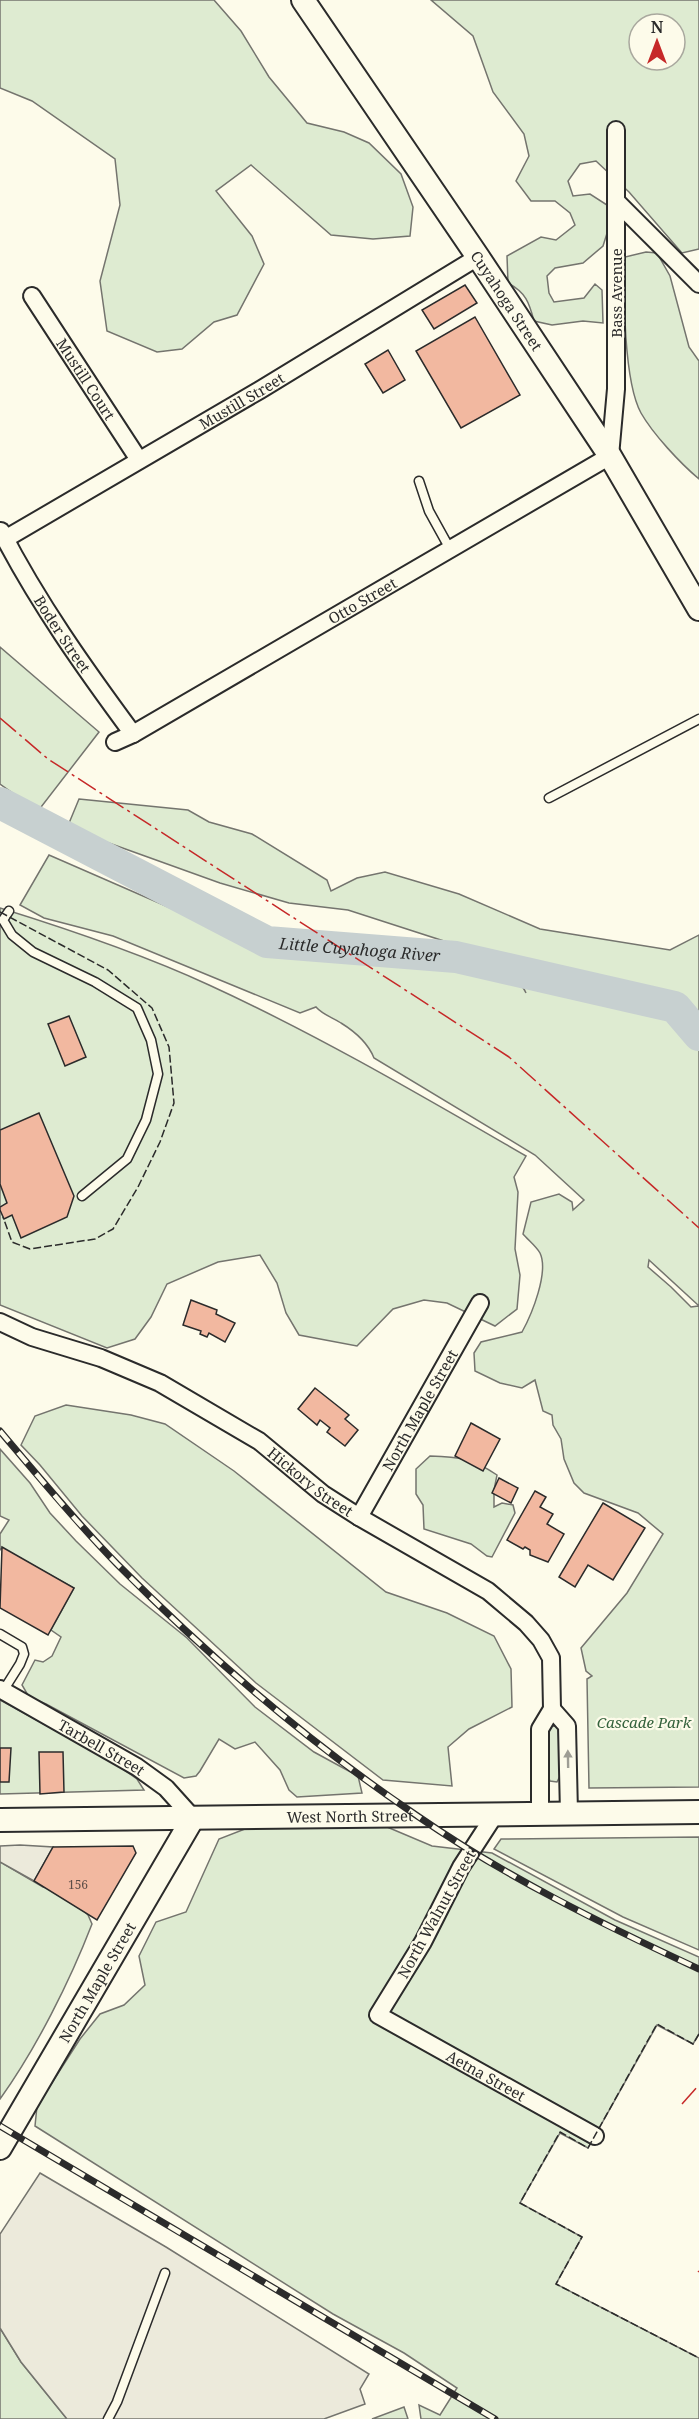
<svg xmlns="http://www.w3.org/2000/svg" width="699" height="2419" font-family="'Noto Serif',serif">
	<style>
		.green { fill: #deebd1; stroke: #74746e; stroke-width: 1.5; fill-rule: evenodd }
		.parking { fill: #eceadb; stroke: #74746e; stroke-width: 1.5 }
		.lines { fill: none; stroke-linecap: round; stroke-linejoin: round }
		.river { stroke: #c7d0d0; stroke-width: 32 }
		.building { fill: #f2b8a0; stroke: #2b2b2b; stroke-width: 1.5 }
		.lane-casing { stroke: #2b2b2b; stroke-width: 11 }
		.street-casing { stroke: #2b2b2b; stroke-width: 20 }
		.secondary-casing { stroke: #2b2b2b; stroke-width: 26 }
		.lane { stroke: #fdfbea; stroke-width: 8 }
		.street { stroke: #fdfbea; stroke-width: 16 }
		.secondary { stroke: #fdfbea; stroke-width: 22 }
		.rail-casing { stroke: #2b2b2b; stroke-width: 7 }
		.rail { stroke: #fdfbea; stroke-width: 4.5; stroke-dasharray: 14; stroke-linecap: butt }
		.fence { stroke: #2b2b2b; stroke-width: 1.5; stroke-dasharray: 8 3; stroke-linecap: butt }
		.power { stroke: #c62828; stroke-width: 1.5; stroke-dasharray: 21 4.5 3 4.5; stroke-linecap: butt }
		.oneway { fill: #9e9d94 }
		.labels { text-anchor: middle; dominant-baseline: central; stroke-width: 4.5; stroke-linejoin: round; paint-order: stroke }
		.number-label { font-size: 12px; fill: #5d4e48 }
		.street-label { font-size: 15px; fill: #2b2b2b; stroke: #fdfbea }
		.park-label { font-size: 15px; font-style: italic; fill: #34623c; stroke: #fdfbea }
		.water-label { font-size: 16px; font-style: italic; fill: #2b2b2b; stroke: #fdfbea }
	</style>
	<rect width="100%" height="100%" fill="#fdfbea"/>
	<g class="green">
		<polygon points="0,0 214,0 241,31 269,77 307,123 344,132 369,143 401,174 413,207 410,236 373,239 331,235 251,165 216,191 252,236 264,264 237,315 214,322 182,349 157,352 107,331 100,281 120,205 115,159 32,101 0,88"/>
		<path d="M431,0H699V249L682,253L629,192L596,161L580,164L568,181L573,196L590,194L607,205L609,227L603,246L583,263L555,268L547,276L549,293L554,302L584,298L595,284L602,290L603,323L583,321L552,325L534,321C529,302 526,293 508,283L507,256L541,237L556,240L575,225L570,213L555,201H531L516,181L529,156L524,134L493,92L473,36ZM639,24H675V60H639Z"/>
		<path d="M646,252L657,253L670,276L689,347L699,361V479C680,463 653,434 641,413C624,382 623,294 625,257Z"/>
		<polygon points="0,647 99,732 38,811 0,784"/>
		<path d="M79,799L188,810L209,822L252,834L327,880L331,891L357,878L385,872L459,894L540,929L670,950L699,935V1787L589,1788L587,1679L592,1676L586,1671L581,1648L627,1593L663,1534L638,1513L584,1493L574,1483L564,1459L561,1439L553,1425L552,1415L543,1411L535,1380L522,1388L500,1383L475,1371L474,1353L481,1342L522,1332C532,1314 549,1272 540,1253C536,1246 528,1240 523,1234L531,1202L559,1194L572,1202L573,1210L584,1200L535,1155L374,1058C368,1043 354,1031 341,1023C332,1017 323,1015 316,1007L300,1013L113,936L44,918L20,905L49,855L182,913L261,941L254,935L267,942L456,957L513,970L526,993L512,963L348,910L289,903L220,883L67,828ZM649,1260L698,1305V1306L691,1307L671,1287L648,1267Z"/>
		<path d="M0,908C71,930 142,954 209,985C318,1035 422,1096 526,1156L514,1177L518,1192L515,1249L520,1275L517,1309L495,1326L447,1303L424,1300L393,1309L357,1346L299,1335L286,1313L277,1283L260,1255L218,1262L167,1284L151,1317L135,1339L107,1348L0,1305Z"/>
		<polygon points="66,1405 131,1415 165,1424 234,1471 386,1592 447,1613 494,1636 511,1669 512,1707 469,1729 448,1747 452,1786 383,1780 256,1683 142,1578 82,1516 40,1465 21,1445 35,1416"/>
		<polygon points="0,1449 30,1483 50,1513 76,1541 120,1584 187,1638 255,1707 314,1752 358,1776 362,1793 297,1797 289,1790 280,1770 255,1742 235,1749 219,1739 200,1771 196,1776 184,1778 46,1704 29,1697 22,1685 35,1660 43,1662 52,1656 61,1637 51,1630 74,1588 2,1548 0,1550 0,1534 9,1520 0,1516"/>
		<path d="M430,1456C459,1457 472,1458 497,1475L494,1490V1507L502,1503L513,1505L515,1513L492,1557L487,1556L471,1544L424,1529L423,1505L416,1494V1469Z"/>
		<polygon points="0,1700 111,1761 137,1779 144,1790 0,1794"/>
		<polygon points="553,1726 559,1727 561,1731 560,1776 557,1782 550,1781 548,1776 548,1731 549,1727"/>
		<polygon points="380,1824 432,1846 492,1853 615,1920 699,1957 699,2034 693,2044 657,2025 588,2148 560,2133 520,2203 582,2237 556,2284 699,2358 699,2419 421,2419 419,2405 440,2415 457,2388 404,2353 333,2314 35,2126 37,2106 80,2039 100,2014 124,2005 145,1985 139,1956 156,1922 186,1912 219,1839 250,1827"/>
		<polygon points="699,1837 699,1950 623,1917 494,1849 501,1839"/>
		<path d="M0,1862L43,1887L66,1892L88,1915L92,1924C70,1981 36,2049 0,2099Z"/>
		<polygon points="0,2328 21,2362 67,2419 0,2419"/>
		<polygon points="404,2407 408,2419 372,2419"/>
	</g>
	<g class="parking">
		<polygon points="20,1845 53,1847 34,1881 0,1862 0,1846"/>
		<polygon points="40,2173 166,2247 369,2374 360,2389 365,2404 324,2419 67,2419 21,2362 0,2328 0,2234"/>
	</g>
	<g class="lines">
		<path class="river" id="s1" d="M0,803L267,942L456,957L675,1007L699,1035"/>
	</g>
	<g class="building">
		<polygon points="465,285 477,303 434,329 422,310"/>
		<polygon points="475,317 520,395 461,428 416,351"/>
		<polygon points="388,350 405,380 383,393 365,364"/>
		<polygon points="69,1016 86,1057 65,1066 48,1024"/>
		<polygon points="39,1113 74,1196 67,1217 21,1238 12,1215 4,1219 0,1210 0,1207 7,1203 0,1184 0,1130"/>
		<polygon points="191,1300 217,1310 216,1314 235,1323 225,1342 209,1333 207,1337 200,1334 201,1331 183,1325"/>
		<polygon points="315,1388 349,1415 345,1419 358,1430 345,1446 327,1432 330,1428 320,1420 317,1425 298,1409"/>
		<polygon points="471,1423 500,1439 483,1471 455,1456"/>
		<polygon points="499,1478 518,1488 511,1503 492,1493"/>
		<polygon points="535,1491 546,1497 540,1507 553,1514 547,1524 564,1534 548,1562 530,1555 530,1550 525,1547 523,1549 507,1540"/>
		<polygon points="603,1503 645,1528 613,1580 588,1565 575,1587 559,1577"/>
		<polygon points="2,1547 74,1588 48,1635 0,1608"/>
		<polygon points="0,1748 11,1748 9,1782 0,1782"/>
		<polygon points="39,1752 63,1752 64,1792 40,1794"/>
		<polygon points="133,1846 136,1853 97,1920 34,1881 53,1847"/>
	</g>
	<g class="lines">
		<g class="lane-casing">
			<g id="lane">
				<polyline points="419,481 429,511 450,549"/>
				<polyline points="549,798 699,719"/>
				<polyline points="9,911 3,920 12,935 33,952 95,982 137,1008 151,1040 158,1074 146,1120 127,1159 82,1196"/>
				<polyline points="0,1634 22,1647 24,1654 20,1664 3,1691"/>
				<polyline points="108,2419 117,2402 165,2273"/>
			</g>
		</g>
		<g class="street-casing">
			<g id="street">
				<polyline points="616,201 699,284"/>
				<path id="s2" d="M32,296L139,460"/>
				<path id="s3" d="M1,531C38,603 85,669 133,734"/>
				<path id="s4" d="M5,539L260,390L478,257"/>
				<path id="s5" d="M115,742L133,734L610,456L616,389V130"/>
				<path id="s6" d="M0,1322L32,1337L101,1358L160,1383L259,1441L323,1494L359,1517L488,1591L526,1623L541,1640L551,1658L552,1709L540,1729V1813"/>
				<path id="s7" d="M359,1517L480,1303"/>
				<path id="s8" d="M0,1689L137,1767L166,1788L193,1818"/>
				<polyline points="552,1709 567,1726 569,1813"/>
				<path id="s9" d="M496,1813L461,1867L423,1942L378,2015L595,2136"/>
			</g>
		</g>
		<g class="secondary-casing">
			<g id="secondary">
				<path id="s10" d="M303,0L478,257L610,456L699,609"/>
				<path id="s11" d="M0,1820L699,1812"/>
				<path id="s12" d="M0,2148L193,1818"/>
			</g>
		</g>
		<use href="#lane" class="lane"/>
		<use href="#street" class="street"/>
		<use href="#secondary" class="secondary"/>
		<g class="rail-casing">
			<g id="rail">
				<path d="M0,1431C38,1476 76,1522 117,1564C208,1656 308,1742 416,1815C504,1876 602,1924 699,1969"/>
				<polyline points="0,2126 495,2419"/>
			</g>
		</g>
		<use href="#rail" class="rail"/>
		<g class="fence">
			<polyline points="0,912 108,970 152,1008 169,1047 174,1103 160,1142 138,1187 113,1229 95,1239 30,1249 12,1242 3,1217"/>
			<polyline points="699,2034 693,2044 657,2024 588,2148 560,2132 520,2203 582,2237 556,2284 699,2358"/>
		</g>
		<g class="power">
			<polyline points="0,718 48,759 509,1057 699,1228"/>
			<polyline points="682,2104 699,2085"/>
			<polyline points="698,2272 699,2271"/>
		</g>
	</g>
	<defs><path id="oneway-solid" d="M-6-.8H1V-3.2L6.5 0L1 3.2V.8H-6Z" transform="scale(1.5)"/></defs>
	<use class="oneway" href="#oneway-solid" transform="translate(568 1759) rotate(-91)"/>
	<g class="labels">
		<g class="number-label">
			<text x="78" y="1884">156</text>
		</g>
		<g class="street-label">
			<text transform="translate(616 293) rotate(-90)">Bass Avenue</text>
			<text stroke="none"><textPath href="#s10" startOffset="363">Cuyahoga Street</textPath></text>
			<text stroke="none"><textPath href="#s2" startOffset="99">Mustill Court</textPath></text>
			<text stroke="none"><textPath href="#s4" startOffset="274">Mustill Street</textPath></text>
			<text stroke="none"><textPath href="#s5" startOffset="285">Otto Street</textPath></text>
			<text stroke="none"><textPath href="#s3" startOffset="120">Boder Street</textPath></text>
			<text stroke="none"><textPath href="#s7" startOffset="123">North Maple Street</textPath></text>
			<text stroke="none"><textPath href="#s6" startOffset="352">Hickory Street</textPath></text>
			<text stroke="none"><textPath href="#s8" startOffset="117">Tarbell Street</textPath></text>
			<text stroke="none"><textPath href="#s11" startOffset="350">West North Street</textPath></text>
			<text transform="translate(436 1914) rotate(-61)">North Walnut Street</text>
			<text stroke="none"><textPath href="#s12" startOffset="192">North Maple Street</textPath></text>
			<text stroke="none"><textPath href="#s9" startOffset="358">Aetna Street</textPath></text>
		</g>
		<g class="park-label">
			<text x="644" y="1722">Cascade Park</text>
		</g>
		<g class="water-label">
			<text stroke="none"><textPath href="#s1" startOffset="394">Little Cuyahoga River</textPath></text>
		</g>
	</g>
	<g transform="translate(657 42)"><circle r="28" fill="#fdfbea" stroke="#a9a89e" stroke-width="1.5"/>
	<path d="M0-4.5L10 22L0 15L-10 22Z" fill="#c62828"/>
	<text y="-9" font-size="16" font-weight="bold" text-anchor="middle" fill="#2b2b2b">N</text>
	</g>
</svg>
